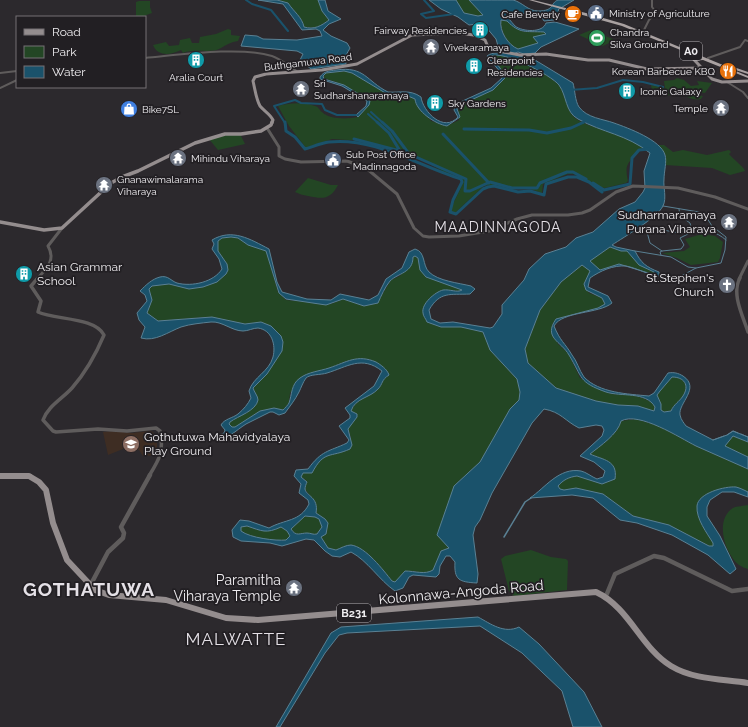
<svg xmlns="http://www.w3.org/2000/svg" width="748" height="727" font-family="Raleway,sans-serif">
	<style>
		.education { fill: #3e2d23 }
		.green { fill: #234624 }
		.water { fill: #1a526b; stroke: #5a8093; fill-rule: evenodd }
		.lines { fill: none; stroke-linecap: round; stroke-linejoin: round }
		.stream-far1 { stroke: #5a8093; stroke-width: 1 }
		.stream { stroke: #5a8093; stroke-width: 1.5 }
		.canal-far1 { stroke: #1a526b; stroke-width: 2 }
		.canal { stroke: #1a526b; stroke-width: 3 }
		.minor-far3 { stroke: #5f5c5c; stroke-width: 2 }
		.minor-far2 { stroke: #5f5c5c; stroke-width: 3 }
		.minor-far1 { stroke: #5f5c5c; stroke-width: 3.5 }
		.minor { stroke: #5f5c5c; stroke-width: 4.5 }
		.major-far3 { stroke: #948d8e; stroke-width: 3 }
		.major-far2 { stroke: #948d8e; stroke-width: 3.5 }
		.major-far1 { stroke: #948d8e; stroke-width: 4.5 }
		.major { stroke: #948d8e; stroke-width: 6 }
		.highway { fill: #a9a1a1; fill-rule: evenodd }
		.labels { text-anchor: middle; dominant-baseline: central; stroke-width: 3.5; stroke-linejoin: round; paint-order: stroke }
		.far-poi-label { font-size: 10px; fill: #eeecef; stroke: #221f23; text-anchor: start }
		.far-street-label { font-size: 10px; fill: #eeecef; stroke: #221f23 }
		.shield { fill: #221f23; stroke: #b1aeb2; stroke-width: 1 }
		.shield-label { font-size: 11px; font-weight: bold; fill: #eeecef }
		.poi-label { font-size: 12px; fill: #eeecef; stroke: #221f23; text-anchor: end }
		.quarter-label { font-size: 14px; letter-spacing: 1px; fill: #e4e0e6; stroke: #221f23 }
		.near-poi-label { font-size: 14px; fill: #eeecef; stroke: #221f23; text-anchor: end }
		.near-street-label { font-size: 14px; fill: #eeecef; stroke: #221f23 }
		.near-quarter-label { font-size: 17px; letter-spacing: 1px; fill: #e4e0e6; stroke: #221f23 }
		.near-district-label { font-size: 19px; font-weight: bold; letter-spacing: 1px; fill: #e4e0e6; stroke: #221f23 }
	</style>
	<rect width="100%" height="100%" fill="#2c292d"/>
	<polygon class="education" points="113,431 132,433 150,431 153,432 157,441 157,455 143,456 139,450 128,447 108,455 103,432"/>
	<g class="green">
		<path d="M277,0H318L322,11L329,20L316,28L304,27C302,17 294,12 288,3Z"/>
		<polygon points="456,0 469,0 483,15 478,16 464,13"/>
		<polygon points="139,1 150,1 150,7 152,13 141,17 136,17 136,2"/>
		<path d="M501,20L507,21C521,35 525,31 544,32L546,35L538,42V43L519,50C509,46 500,32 501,20Z"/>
		<path d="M228,29L231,30V35L240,36L238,41C231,42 226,45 221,48C212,54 195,48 183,53L181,50C171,55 158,57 153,45L166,42L169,46L179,45L180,40L190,38L192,43H199L200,37L216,34Z"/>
		<polygon points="591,30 615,40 603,46 579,35"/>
		<path d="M494,54C510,54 552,74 561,88C567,98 566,110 575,118C595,132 625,130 643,147C632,162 623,160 628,181L626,183L605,188L600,187L596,184L573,174H568L543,184L542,193L530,189H511L493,185L484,186L455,213L450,210L462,185L463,181L460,177L444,172L426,162L365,141L332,139L306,148L289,126L278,106C290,103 303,102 315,106C319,107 319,110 322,112C330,120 348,119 358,117L369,105V101L336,82L323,78L326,73L345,71L352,73L387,94L401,93L412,96L431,121L447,126L459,120L458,106L493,90L505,78L503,72L491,57Z"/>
		<path d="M677,78L684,80L691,86L699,85L697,81L712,83L705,93L697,92V95L703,96L701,99C693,101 687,96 680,95C669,95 662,97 652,92L651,85L665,88L664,81L674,80Z"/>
		<polygon points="225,134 240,134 245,144 218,150 209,139"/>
		<path d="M658,145H664L673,152L683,150L707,155L729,150L731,152L729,154C733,159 744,167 745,171L730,175L712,168L665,165L666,156Z"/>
		<path d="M308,178L331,185H338C330,200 323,199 308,196C303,195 299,194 295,192Z"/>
		<polygon points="702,234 715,236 723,242 720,258 718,262 691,265 677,258 662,253 684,251 690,247 685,239"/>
		<path d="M231,237L238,238L248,245L266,250L278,292L286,300L331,304L343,299L364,306L377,303L391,280L400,276L413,257L415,256L418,258L420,270L462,290L459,291L444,290L429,299L427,322L441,327H461L483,332L490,350L517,379L520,392L519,400L510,409L480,462L454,486L449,548L441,551L433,570C427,575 420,572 412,571L395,582L392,581C383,570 366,547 351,545C346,545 341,548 336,550L328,548L321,537C329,531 328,528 325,519L316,513C318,502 310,497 305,489L306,480L301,477L303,473L312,472C320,456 327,454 345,451L351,438L348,429L357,416V414L351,411C356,398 369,398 378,389C383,384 381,380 389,375L369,359L347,361L330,368L309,374L290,393L289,403L283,410L274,408L260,411L235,427H232L229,424L230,422L249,411L257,396L253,388L267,374L283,342L261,322L245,324L226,320L207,317L158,321L147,313L152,300L149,289L154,285L169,284L189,289L203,287L217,282L227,264L218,251V241L222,238Z"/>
		<path d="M610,247L621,251H627C635,261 641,268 654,272L655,275L628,266L619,264L600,270L589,261Z"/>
		<polygon points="582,265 590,271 584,284 589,293 602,298 605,304 599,308 556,319 552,325 558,344 568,353 580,378 611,394 632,395 643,398 653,403 655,407 654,411 638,406 618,405 595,401 556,388 528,363 525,349 540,310 561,282"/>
		<path d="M672,377C684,377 690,385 683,396C679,402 674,404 671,411L664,412L661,410V404L657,395L660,391Z"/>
		<path d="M636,419L659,426L696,446L748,469V492C727,484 718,491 699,500L704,528L714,543L713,546H709L669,525L633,516L603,494L576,488L564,490L560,489L558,486C563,480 569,477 577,476L602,484L607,461L590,454C600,446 618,434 621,421Z"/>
		<polygon points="733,436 748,442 748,457 724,446"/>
		<path d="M748,505V569C745,568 742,567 739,565C725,554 714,520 733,508C737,506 744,506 748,505Z"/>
		<path d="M305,516L315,517L319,519L322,527L317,534C313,535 311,533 307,533C300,533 296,537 291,529Z"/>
		<path d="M247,526C261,531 266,534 281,527L287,531L290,536L286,540C276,541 250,538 241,531V527Z"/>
		<polygon points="531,550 551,557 566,559 568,561 567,590 514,596 509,591 501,559 505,556"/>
	</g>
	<g class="water">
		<path d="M258,0H277L288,3C294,12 302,17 304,27C314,30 321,26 329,20L322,11L318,0H325L328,11L341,19L329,24L323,30L331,36L347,43L350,48L345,57L346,64L311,69L300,60L303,54L297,51L241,46L245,35L257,36L263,39L297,40L322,36L320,31L316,29L302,30L283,4Z"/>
		<path d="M429,0H456L464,13L478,16L483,15L469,0C482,0 501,0 513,0C522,2 528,11 538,11C555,11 550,3 558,0C563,0 569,0 574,0L559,9L558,10L561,14L554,20L544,21L540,14L538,13H525L509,19C511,21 513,24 515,26C523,32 543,33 546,23L555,22L579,29L541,47L535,53L524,54L518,52L513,54L535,60L573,83C575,90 575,101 579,107C587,118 603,119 614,123C628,128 661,140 665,155C667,161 664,172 664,179C663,187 667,198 663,206C657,218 624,237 612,245L616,247L635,251C641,263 646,267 659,272V276C648,275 637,268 626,266C613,265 600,271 590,278L588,287L608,296L612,303C599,314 562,311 554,326C560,341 565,343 572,355C577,361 579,370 584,377C599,393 628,394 649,396L654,393L668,373C674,372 678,373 683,376C701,388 678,403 680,415C681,420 684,423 686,426L713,440L727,435L733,431L748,437V442L733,436L725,446L748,457V469C731,461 713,454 696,446C680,438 639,411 621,421C618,434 600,446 590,454C603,460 618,460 615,479L602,484L577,476C569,477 563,480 558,486L560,489L564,490L576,488L603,494L633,516L669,525L709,546H713V543C707,533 696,519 697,506C698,493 725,486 736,487C740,488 744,490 748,492V497L734,492H722L710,500L707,507V516L720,536L736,569L730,574L708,555L672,535L637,523L620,520L593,498L572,495L530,498C545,488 559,467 581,471C586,472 592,477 597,479L603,477L605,471L594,462L580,456L602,436L604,430L602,426L596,425L579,428C565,421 561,412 544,409L532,423L492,493L480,520L475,527L473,535L478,574L477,583C459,582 454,580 455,562L450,556H446L440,566L439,574L436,577L413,575L409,577L403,588L395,591C379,580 368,561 351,552L340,557L332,556L325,551L314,540L306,539L282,546L270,543L241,541L233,537L232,530L240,520L249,521L269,528C285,519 300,522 309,504L308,500L299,493L301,484L294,476L296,470L308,469C322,450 328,452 347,443L349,440L339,426L350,418V415L345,408L374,386L382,371C362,355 347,367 327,373C321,375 310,374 306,378C303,382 301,388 299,392C295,400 290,406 285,413L279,415L273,412H270C262,416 254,420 246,424C235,431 229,439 215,439L216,436L224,433L225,430L221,425C224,419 233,418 238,414C244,409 248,404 251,398L249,391C253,377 269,372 273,357C276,345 272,330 258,328C253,328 248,331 243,331C232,331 222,321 211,322C202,323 190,324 181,327C168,332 155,342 141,338L145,327L139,320L137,313L147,301L145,295L140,291C146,285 152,279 160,277C168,275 171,281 177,283C192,287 214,282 222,269L219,259L212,249L214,244L212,240C232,228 250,239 269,249L277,282L282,292L307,299L331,300L340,294L369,300L378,295L386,279L402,268L409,252L415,249C426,252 422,265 429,272C438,281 459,283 471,286L475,289L470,294C450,295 440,291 429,310L431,319L440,323L453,322L490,328L493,327L502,314V305L524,280L529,269L545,254L566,247L576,238L593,232L619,209L635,202L643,192L645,188L644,171L650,153C626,134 603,133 578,119C565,112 567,96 559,85C551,75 503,50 491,56L503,72L505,78L493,90L458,106L457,109L460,117L447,126C435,124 416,111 415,99L401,93L387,94L352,73L344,71L326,73L323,76L324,79L344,85L370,101L369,105L358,117L356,115L366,106L367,101L342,86L320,79V77C324,71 329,71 336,70C365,66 366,81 388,92C399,93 410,89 421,97C423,112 444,133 458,117L454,110L456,104L491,88L502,78L501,73L487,56C493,51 500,55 506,50L498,46L496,39L486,27L485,23L469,25L458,17L441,9ZM501,20L507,21C520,34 525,31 544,32L546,34L533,37L538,43L518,49C508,45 499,31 501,20ZM231,237L238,238L248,245L266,251L279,293L286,299L326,305L343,299L364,306L378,303C381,296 385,287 390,281C398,273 413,273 413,257L415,256L418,258L420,270L426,277L462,290C457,293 450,289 443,290C435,292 421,304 423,313C423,316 426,319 427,322L441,327H461L483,332L490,350L517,379L520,392L519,400L510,409L480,462L454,486L437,535L449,548L441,551L433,570C425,575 415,571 405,571L395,582L392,581C383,570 366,547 351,545C346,545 341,548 336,550L328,548L321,537L326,534L328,523L325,519L316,513C319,497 306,496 305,489C305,487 306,484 307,482L301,477L303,473H312C324,450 330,458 350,449L352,445L348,429L357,417V414L351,411C355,398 370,398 378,389C383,384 381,380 389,375C387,369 381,365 376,362C357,354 347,362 329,368C320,371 308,372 300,378C291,384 292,395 289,403C288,405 285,408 283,410L274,408L260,411L235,427H232L229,424L230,422C238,416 256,411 258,400C258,396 254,392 253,388L267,374L282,351L283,342L281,336L271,326L261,322L245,324L212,317L158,321L147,313L152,300L149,289L152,286L169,284L189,289L203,287L217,282L226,274L228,270L227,264L218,251V241L222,238ZM610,247L621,251H627L639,265L654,272L655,275L619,264L600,270L590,261ZM582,265L590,271L584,284L586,290L602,298L605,304L598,308L556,319C543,338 561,341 569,355C583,378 578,382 606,392C621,397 646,391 655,407L654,411L638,406L618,405L596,401L556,388L528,363L525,349L540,310L561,282ZM672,377C684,377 690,385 683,396C679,402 674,404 671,411L664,412L661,410V404L657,395L660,391ZM305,516L315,517L319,519L322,527L317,534C313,535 311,533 307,533C300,533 296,537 291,529ZM247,526C262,531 266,534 281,527L287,531L290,536L286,540C276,541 250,538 241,531V527Z"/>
		<path d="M478,617C491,624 504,634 519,627L539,644L584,692L602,727H573L562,691L522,653L480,626L347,633L339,635L325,653L280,727H276L331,633L341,627Z"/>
	</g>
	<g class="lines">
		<g class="stream-far1">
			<polyline points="635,251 671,257 688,267 696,268"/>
			<polyline points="662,251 650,243 647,232 658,229 679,233 691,227 690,223 680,216 679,209"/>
			<path d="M661,255L660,252L662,251L681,249L684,245L680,238C684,236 688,234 692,232C703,227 717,232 726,240"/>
			<polyline points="659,276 681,276 696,268 721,263 725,250 726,237 712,226 705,215 699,212 663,206"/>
			<polyline points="741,434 748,437"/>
			<polyline points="727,435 733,431 738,433"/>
			<polyline points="713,440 724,436"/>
		</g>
		<polyline class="stream" points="504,537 525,502 531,498"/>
		<g class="canal-far1">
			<polyline points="246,0 252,4 271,10 288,31"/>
			<polyline points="424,0 434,11 421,14 426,18 454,14"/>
			<polyline points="570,90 597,88 623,80 643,82 663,87"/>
			<polyline points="371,112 383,123"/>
			<polyline points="368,114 378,123"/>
			<polyline points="285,123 274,106 295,100 301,103 322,104 325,110 337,115 356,115"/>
			<polyline points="582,123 584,122"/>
		</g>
		<g class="canal">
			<path d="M285,122L286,131L295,137L305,149C312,147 321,143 329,142C375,137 418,166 461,179L462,182L453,200L450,212L456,214L483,189L488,187L494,186L518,192L530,191L544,195L546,184L568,177H577L589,182L602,192"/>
			<polyline points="382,122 392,131 409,154 466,179 465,191 470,191 490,182 512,188 537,188 540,183 567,172 573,172 586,179"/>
			<polyline points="464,129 529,130 547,133 571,128 584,122"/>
			<polyline points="443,134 489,183"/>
			<polyline points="354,139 400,151 389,133 377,122"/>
			<polyline points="593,183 604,190 630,184 632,158 639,150 649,149"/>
		</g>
		<g class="minor-far3">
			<polyline points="643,32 649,20 656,12 652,7 652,0"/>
			<path d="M145,58C179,55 240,46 272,56C281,59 290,67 298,72"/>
			<polyline points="708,58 740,47 745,40 748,41"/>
			<polyline points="0,73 17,71"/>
			<polyline points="727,82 743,92 748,98"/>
			<polyline points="0,88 17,80"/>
		</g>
		<g class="minor-far2">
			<polyline points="267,128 279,147 279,156 285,159 301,162 347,161 366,168 397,194 414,228 423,236 429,237 459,236 489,231 517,219 532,215 568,215 582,213 590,210 616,192 633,186 678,188 715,197 748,209"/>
			<path d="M37,279C47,268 56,260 48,246L62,228"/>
			<polyline points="739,279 748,261"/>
		</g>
		<g class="minor-far1">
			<path d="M38,278L31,286L41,301L38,312C55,320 95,317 104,335C96,354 86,372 72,388C62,399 48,406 43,420L53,431L56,432L98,429L127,431L156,428L160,431C164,452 160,458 149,476"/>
			<path d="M740,278C731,294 743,316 748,332"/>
		</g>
		<g class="minor">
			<polyline points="90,586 108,552 123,538 124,533 121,527 150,475"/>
			<polyline points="606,596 615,574 654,556 664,558 732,591 748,589"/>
		</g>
		<g class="major-far3">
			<polyline points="685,50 712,79 722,82 748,81"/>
			<path d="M272,123L273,120C270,114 264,111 260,106C256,99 255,89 253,81L255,77L266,74L322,70L357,64L412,35L457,33L474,35L485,40L488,47L493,50L520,55L546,54L588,60H609L647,69L701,68"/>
		</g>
		<polyline class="major-far2" points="0,222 44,230 62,228 111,183 122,177 138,171 195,143 225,134 241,134 261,131 271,125 272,122"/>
		<polyline class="major-far1" points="0,476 30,476"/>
		<path class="major" d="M0,476H29L39,482L46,490L53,523L67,560L95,590L109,595L166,600L226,618L258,620L596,592C630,608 640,647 671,666C694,680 723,679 748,683"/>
		<polygon class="highway" points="529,0 533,0 586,13 624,24 723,65 723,64 725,64 748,72 748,74 726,67 748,76 748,78 703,60 693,61 693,59 700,58 622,26"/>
	</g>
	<defs>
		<g id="civic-disc" transform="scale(0.9)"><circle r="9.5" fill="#5c6f8a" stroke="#221f23"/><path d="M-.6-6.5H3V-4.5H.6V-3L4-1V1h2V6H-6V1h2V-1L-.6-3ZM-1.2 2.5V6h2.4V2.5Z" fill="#fff"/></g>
		<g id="cafe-disc" transform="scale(0.9)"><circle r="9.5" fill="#e8710a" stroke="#221f23"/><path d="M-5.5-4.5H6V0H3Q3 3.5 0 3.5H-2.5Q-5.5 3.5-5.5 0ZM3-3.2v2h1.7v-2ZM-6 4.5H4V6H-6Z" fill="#fff"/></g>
		<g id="building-disc" transform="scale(0.9)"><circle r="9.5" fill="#0f9aa8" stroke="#221f23"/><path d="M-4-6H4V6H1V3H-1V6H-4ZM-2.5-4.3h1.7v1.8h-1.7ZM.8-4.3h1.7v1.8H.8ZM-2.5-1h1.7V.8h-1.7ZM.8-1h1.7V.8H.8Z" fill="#fff"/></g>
		<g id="stadium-disc" transform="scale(0.9)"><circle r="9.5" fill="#2e9e5b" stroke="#221f23"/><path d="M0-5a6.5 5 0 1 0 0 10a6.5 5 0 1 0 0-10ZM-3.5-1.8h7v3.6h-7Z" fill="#fff"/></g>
		<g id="temple-disc" transform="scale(0.9)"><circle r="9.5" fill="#6b7280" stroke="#221f23"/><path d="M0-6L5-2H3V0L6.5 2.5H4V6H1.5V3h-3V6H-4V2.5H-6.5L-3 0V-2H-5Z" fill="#fff"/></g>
		<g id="restaurant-disc" transform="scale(0.9)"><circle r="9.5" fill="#e8710a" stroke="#221f23"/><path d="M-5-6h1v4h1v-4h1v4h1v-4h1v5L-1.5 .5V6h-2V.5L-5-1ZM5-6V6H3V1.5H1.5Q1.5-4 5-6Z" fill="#fff"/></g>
		<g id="shop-disc" transform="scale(0.9)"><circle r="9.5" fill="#3f7fe0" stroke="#221f23"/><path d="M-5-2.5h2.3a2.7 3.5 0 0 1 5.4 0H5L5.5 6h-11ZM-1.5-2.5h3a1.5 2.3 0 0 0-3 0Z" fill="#fff"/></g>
		<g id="church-disc" transform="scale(0.9)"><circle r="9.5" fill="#6b7280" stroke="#221f23"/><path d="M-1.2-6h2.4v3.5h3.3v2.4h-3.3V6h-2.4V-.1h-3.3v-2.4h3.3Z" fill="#fff"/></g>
		<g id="school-disc" transform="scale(0.9)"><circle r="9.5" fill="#8d6e63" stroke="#221f23"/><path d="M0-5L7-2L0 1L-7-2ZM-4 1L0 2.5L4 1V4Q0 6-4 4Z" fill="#fff"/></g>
	</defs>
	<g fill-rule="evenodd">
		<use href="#civic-disc" x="596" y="13"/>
		<use href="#cafe-disc" x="573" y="14"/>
		<use href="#building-disc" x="480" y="30"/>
		<use href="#stadium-disc" x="597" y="38"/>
		<use href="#temple-disc" x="431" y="47"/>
		<use href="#building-disc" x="196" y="60"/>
		<use href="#building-disc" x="474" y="66"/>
		<use href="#restaurant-disc" x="728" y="71"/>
		<use href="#temple-disc" x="301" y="89"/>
		<use href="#building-disc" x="627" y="91"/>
		<use href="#building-disc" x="435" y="103"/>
		<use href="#temple-disc" x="721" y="108"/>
		<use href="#shop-disc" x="129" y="109"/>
		<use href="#temple-disc" x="178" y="158"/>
		<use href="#civic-disc" x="333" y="160"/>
		<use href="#temple-disc" x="104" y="185"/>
		<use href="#temple-disc" x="729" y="222"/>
		<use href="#building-disc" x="24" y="274"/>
		<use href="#church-disc" x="727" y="285"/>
		<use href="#school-disc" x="131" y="444"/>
		<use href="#temple-disc" x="294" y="588"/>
	</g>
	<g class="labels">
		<g class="far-poi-label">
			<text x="609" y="13">Ministry of Agriculture</text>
			<text x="560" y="14" text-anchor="end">Cafe Beverly</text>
			<text x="467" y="30" text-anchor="end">Fairway Residencies</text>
			<text x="610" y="32">Chandra<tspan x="610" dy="12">Silva Ground</tspan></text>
			<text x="444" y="47">Vivekaramaya</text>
			<text x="487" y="60">Clearpoint<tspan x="487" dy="12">Residencies</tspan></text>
			<text x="715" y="71" text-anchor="end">Korean Barbecue KBQ</text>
			<text x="196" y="77" text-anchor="middle">Aralia Court</text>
			<text x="314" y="83">Sri<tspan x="314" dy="12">Sudharshanaramaya</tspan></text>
			<text x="640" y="91">Iconic Galaxy</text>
			<text x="448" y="103">Sky Gardens</text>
			<text x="708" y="108" text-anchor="end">Temple</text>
			<text x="142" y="109">Bike7SL</text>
			<text x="346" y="154">Sub Post Office<tspan x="346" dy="12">- Madinnagoda</tspan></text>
			<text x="191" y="158">Mihindu Viharaya</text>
			<text x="117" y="179">Gnanawimalarama<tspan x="117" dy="12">Viharaya</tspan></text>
		</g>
		<g class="far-street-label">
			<text transform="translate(308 62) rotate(-7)">Buthgamuwa Road</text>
		</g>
		<g class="shield">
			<rect x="680" y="42" width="22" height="18" rx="3"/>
			<rect x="337" y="604" width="34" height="18" rx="3"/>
		</g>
		<g class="shield-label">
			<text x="691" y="51">A0</text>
			<text x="354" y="613">B231</text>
		</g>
		<g class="poi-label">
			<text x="716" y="215">Sudharmaramaya<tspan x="716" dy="14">Purana Viharaya</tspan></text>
			<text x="37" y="267" text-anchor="start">Asian Grammar<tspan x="37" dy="14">School</tspan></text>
			<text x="714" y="278">St.Stephen's<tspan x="714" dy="14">Church</tspan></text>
			<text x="144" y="437" text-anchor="start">Gothutuwa Mahavidyalaya<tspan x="144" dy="14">Play Ground</tspan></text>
		</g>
		<g class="quarter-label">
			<text x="498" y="227">MAADINNAGODA</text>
		</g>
		<g class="near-poi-label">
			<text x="281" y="580">Paramitha<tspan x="281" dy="16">Viharaya Temple</tspan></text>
		</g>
		<g class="near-street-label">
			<text transform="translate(461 592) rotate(-5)">Kolonnawa-Angoda Road</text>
		</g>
		<g class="near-quarter-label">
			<text x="236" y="639">MALWATTE</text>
		</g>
		<g class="near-district-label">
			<text x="89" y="589">GOTHATUWA</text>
		</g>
	</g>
	<rect x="16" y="16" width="130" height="72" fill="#221f23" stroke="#747175"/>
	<rect x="24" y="29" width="20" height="6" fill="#948d8e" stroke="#747175"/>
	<text x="52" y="36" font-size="12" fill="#eeecef">Road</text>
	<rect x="24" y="46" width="20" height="12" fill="#234624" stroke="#747175"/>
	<text x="52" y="56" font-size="12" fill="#eeecef">Park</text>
	<rect x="24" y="66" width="20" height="12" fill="#1a526b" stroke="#747175"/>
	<text x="52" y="76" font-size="12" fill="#eeecef">Water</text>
</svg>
